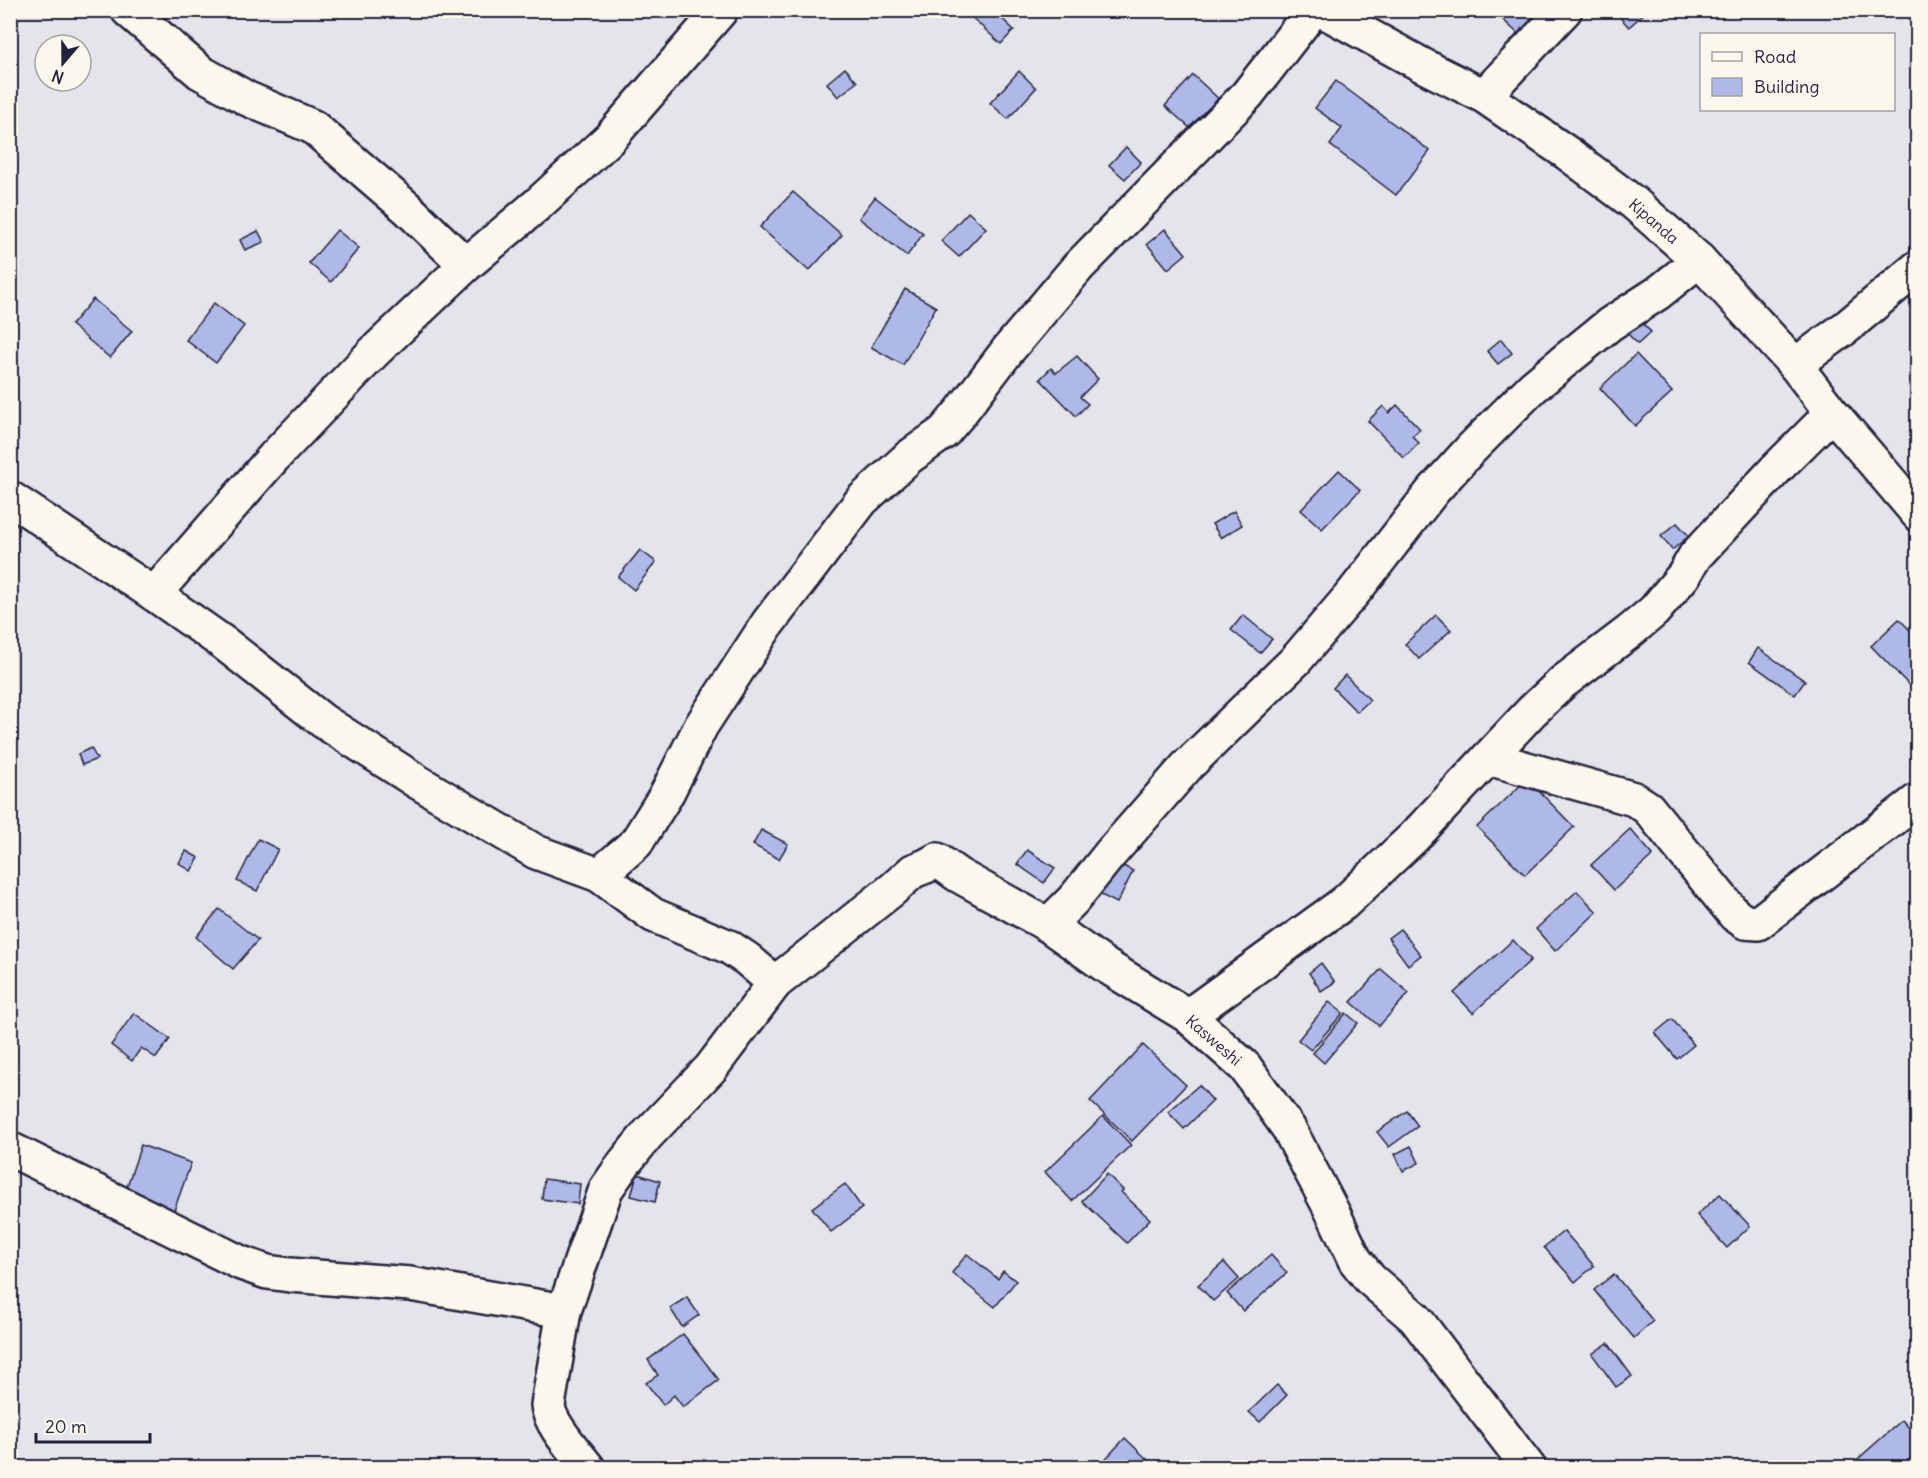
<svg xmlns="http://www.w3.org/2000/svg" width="1928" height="1478" font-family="Delius,sans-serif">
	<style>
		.building { fill: #afb9e9; stroke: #22223b; stroke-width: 1.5 }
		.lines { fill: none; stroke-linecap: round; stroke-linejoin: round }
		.minor-casing { stroke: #22223b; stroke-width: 38 }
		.minor { stroke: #fbf7ec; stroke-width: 33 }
		.labels { text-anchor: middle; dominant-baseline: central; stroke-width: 4.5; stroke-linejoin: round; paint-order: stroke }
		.street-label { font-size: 16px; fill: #22223b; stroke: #fbf7ec }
	</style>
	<rect width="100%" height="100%" fill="#e4e4eb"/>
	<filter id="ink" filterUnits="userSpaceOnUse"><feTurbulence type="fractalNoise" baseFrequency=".0167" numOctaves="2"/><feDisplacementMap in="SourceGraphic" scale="12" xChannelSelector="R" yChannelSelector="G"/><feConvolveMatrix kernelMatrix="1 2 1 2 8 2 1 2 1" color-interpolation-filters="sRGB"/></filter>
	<g filter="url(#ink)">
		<g class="building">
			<polygon points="969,10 993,10 1014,30 1001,44 967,13"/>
			<polygon points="1506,10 1558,10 1528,43 1500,17"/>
			<polygon points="1613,10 1648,10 1629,27"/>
			<polygon points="845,68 857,82 838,97 827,83"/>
			<polygon points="1019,71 1036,88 1008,119 990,103"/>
			<polygon points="1193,75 1223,103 1210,117 1204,112 1190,128 1165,106"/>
			<polygon points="1336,81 1430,151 1396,195 1330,145 1342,128 1315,108"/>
			<polygon points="1126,147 1141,162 1125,179 1109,165"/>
			<polygon points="793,192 842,235 809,271 760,227"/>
			<polygon points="875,197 923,234 907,256 859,218"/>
			<polygon points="968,212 986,228 959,257 941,241"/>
			<polygon points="1165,229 1186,254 1168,269 1147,244"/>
			<polygon points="337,230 359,248 331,282 309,263"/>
			<polygon points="258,231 264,242 245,250 240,240"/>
			<polygon points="905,289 936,307 903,365 871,347"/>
			<polygon points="93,299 132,331 110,358 71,325"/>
			<polygon points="214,303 244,326 216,363 186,340"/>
			<polygon points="1639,320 1651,332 1638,344 1626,332"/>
			<polygon points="1501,339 1512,353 1498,364 1487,351"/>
			<polygon points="1636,354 1672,392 1635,426 1600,388"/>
			<polygon points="1077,356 1098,379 1080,397 1088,404 1076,416 1040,379 1051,368 1056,373"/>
			<polygon points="1397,405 1420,429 1412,436 1419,443 1404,458 1368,421 1383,406 1389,413"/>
			<polygon points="1339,470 1360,490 1322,529 1301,510"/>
			<polygon points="1234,511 1242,525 1221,538 1212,524"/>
			<polygon points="1677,523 1689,536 1672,550 1661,536"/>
			<polygon points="640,550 656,562 634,590 618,577"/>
			<polygon points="1243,615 1272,639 1260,653 1231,630"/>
			<polygon points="1436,615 1451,630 1419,659 1405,644"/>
			<polygon points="1899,619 1918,638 1918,677 1909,685 1871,646"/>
			<polygon points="1758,648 1805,681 1795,695 1749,662"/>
			<polygon points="1345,675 1370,700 1357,712 1333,688"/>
			<polygon points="91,748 97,759 82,765 78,754"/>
			<polygon points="1527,779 1574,827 1525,875 1477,827"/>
			<polygon points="1630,829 1653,855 1614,890 1591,865"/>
			<polygon points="761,830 788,844 779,859 753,845"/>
			<polygon points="258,839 278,849 257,891 237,881"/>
			<polygon points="1027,850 1055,868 1044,883 1017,864"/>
			<polygon points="186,851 199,858 191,871 179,863"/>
			<polygon points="1116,862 1133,871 1117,903 1099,894"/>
			<polygon points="1577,891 1597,912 1555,951 1536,929"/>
			<polygon points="219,909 258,940 233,969 196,937"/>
			<polygon points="1400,929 1421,955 1408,965 1388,938"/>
			<polygon points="1513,940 1531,960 1473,1013 1454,993"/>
			<polygon points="1321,963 1335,982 1321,991 1309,973"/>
			<polygon points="1381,969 1409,993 1379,1026 1351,1002"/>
			<polygon points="1329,1002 1343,1013 1311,1050 1298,1040"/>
			<polygon points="134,1013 170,1039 156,1058 141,1048 132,1061 111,1045"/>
			<polygon points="1346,1013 1358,1023 1324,1063 1313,1053"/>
			<polygon points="1672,1019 1694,1045 1677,1059 1655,1033"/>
			<polygon points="1143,1045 1186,1085 1132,1141 1090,1101"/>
			<polygon points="1199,1085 1213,1101 1184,1129 1168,1112"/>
			<polygon points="1407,1111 1418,1126 1389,1147 1377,1132"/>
			<polygon points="1103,1116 1131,1145 1072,1201 1045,1172"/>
			<polygon points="141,1145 191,1163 172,1216 123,1198"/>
			<polygon points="1411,1146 1419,1163 1403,1171 1395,1154"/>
			<polygon points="637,1174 660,1181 655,1202 631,1196"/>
			<polygon points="1107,1174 1123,1190 1121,1192 1150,1219 1127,1243 1082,1201"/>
			<polygon points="544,1179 580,1184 578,1204 542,1199"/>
			<polygon points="845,1184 862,1208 831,1232 812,1208"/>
			<polygon points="1720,1194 1750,1226 1727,1248 1697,1215"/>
			<polygon points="1564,1231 1594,1266 1575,1282 1544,1247"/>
			<polygon points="967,1254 998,1279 1003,1271 1016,1281 995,1307 952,1273"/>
			<polygon points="1271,1255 1287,1273 1243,1311 1227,1293"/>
			<polygon points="1224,1262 1239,1279 1213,1301 1198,1285"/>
			<polygon points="1614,1274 1653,1321 1634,1338 1594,1290"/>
			<polygon points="687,1297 699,1315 682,1327 670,1308"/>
			<polygon points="683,1334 719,1380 683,1407 674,1395 663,1405 646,1383 658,1375 648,1360"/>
			<polygon points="1608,1343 1632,1376 1616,1387 1592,1354"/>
			<polygon points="1277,1385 1287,1395 1260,1422 1249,1412"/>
			<polygon points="1902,1420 1918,1438 1918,1461 1910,1468 1851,1468 1850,1466"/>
			<polygon points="1125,1438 1150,1462 1145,1468 1097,1468"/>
		</g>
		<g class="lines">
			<g class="minor-casing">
				<g id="minor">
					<polyline points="128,10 200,72 248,99 313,127 407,208 466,265"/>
					<polyline points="1322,10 1422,65 1484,96 1567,153 1634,203 1699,260 1795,365 1832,413 1918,514"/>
					<polyline points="1484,96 1565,10"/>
					<polyline points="1795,365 1848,326 1918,267"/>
					<polyline points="10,498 154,594 225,644 323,721 418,782 536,852 599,875 653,915 729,947 747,959 775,983"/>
					<polyline points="154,594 274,457 374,352 466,265 538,204 609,139 721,10"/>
					<polyline points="1488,758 1634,799 1648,808 1735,915 1745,922 1758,923 1918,800"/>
					<polyline points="599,875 636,843 666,795 701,726 768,623 862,500 909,457 944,432 960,413 1008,350 1078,267 1247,95 1313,10"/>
					<polyline points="1048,925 1074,899 1110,854 1188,765 1295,661 1354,592 1432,492 1470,450 1533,387 1568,358 1610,324 1658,293 1699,260"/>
					<polyline points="1188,1016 1344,903 1414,837 1532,711 1563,682 1629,632 1654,611 1684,575 1695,556 1777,468 1832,413"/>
					<polyline points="10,1149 241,1263 267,1272 290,1275 410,1284 564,1311"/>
					<path d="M588,1468C576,1452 549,1424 548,1405L564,1311L606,1189L625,1162L647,1135L711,1068L775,983L893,889L913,871L926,866L937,860L958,875L1048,925L1106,966L1188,1016L1245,1067L1289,1129L1335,1217L1355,1260L1370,1279L1415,1318L1529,1468"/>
				</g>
			</g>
			<use href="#minor" class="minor"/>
		</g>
	</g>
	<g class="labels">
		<g class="street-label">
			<text transform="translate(1654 221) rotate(41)">Kipanda</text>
			<text transform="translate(1214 1040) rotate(41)">Kasweshi</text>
		</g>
	</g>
	<rect width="1928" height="1478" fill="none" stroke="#fbf7ec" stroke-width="36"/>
	<rect x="18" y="18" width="1892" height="1442" fill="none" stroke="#22223b" stroke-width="2" filter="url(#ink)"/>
	<rect x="1700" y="33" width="195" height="78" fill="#fbf7ec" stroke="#a4a2a5" stroke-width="1.5"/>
	<rect x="1712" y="52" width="30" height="9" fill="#fbf7ec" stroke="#a4a2a5" stroke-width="1.5"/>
	<text x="1754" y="63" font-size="18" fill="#22223b">Road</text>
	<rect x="1712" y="78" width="30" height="18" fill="#afb9e9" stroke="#a4a2a5" stroke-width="1.5"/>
	<text x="1754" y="93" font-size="18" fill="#22223b">Building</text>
	<g transform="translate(63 63) rotate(200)"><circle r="28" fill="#fbf7ec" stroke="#a4a2a5" stroke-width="1.5"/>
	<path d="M0-4.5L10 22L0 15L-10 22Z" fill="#22223b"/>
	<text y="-9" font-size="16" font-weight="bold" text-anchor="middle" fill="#22223b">N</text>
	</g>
	<path d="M36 1433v9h114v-9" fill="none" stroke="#22223b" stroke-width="3"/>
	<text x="45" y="1433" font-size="18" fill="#22223b" stroke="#fbf7ec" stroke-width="4.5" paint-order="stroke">20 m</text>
</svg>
